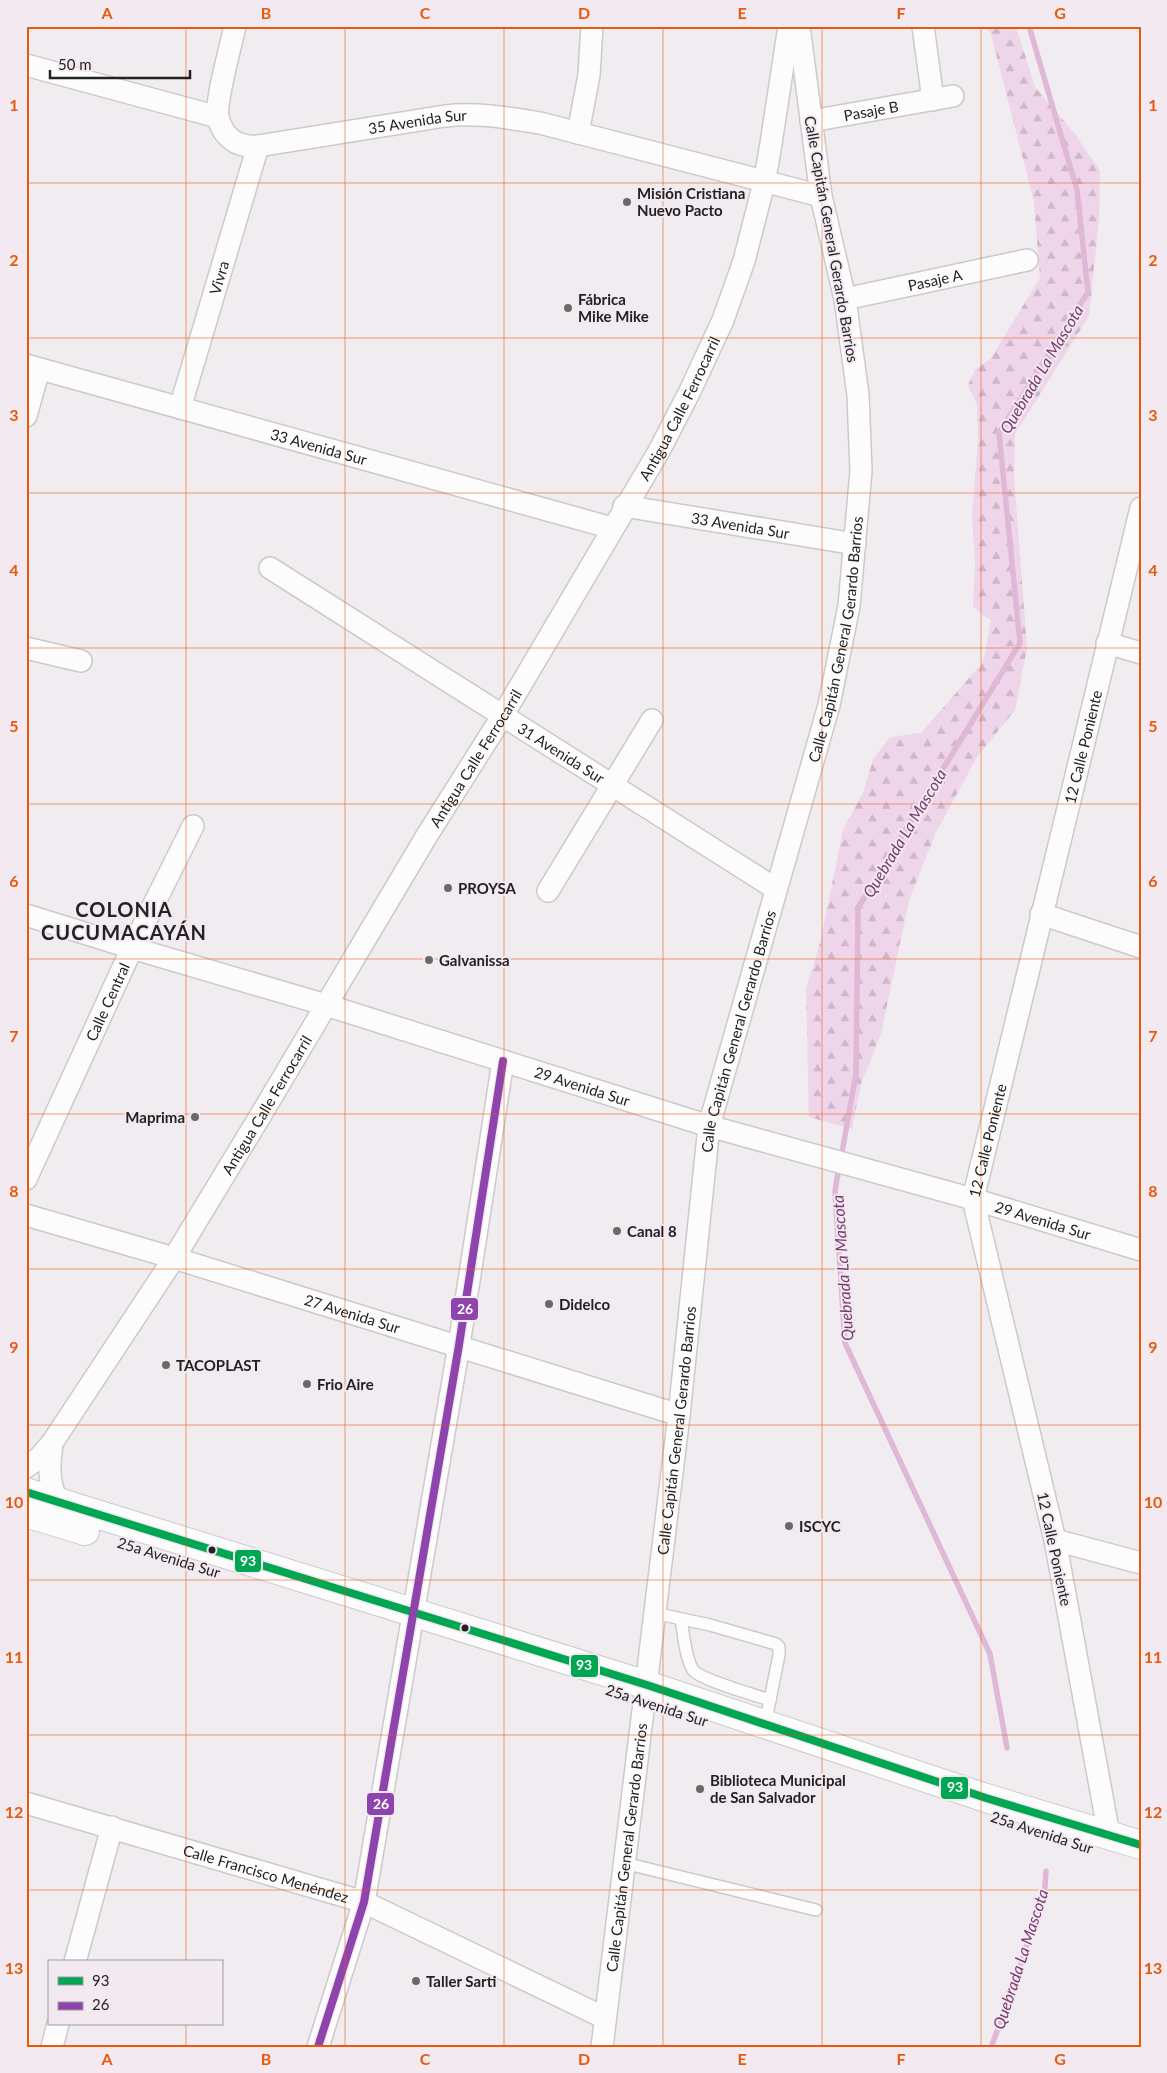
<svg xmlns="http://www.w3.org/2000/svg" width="1167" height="2073" font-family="Lato,sans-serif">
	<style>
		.forest { fill: url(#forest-firs) }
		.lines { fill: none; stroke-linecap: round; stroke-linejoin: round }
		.stream { stroke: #deb8d6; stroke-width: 5.5 }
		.lane-casing { stroke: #ccc9cc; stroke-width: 14 }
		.street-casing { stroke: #ccc9cc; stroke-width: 24 }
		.secondary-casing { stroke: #ccc9cc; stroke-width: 30 }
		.lane { stroke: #fdfcfd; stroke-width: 11 }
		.street { stroke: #fdfcfd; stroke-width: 21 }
		.secondary { stroke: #fdfcfd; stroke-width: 28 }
		.bus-1-casing { stroke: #f2eaf0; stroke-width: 11 }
		.bus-2-casing { stroke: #f2eaf0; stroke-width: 11 }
		.bus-1 { stroke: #00a651; stroke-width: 8 }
		.bus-2 { stroke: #8e44ad; stroke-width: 8 }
		.grid { fill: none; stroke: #e8590c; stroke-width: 1; stroke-opacity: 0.55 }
		.poi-dot { fill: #6b686a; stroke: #f2eaf0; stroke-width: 2 }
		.bus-dot { fill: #232123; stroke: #f2eaf0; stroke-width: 2 }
		.labels { text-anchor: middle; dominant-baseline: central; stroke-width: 4; stroke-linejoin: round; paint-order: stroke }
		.street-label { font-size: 15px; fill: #232123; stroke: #f2eaf0 }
		.poi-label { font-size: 15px; font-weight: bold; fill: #232123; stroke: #f2eaf0; text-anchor: start }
		.water-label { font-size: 16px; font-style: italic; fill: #79386e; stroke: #f2eaf0 }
		.district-label { font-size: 20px; font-weight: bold; letter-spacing: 1px; fill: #232123; stroke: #f2eaf0 }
		.line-badge { stroke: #f2eaf0; stroke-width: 2 }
		.badge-label { font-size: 14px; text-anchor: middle; font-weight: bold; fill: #fff }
		.neatline { fill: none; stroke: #e8590c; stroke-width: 2 }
		.grid-label { font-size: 16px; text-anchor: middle; font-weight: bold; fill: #e8590c }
	</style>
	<defs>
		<pattern id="forest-firs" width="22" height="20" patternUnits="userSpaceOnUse" patternTransform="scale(1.25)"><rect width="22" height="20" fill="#efd5e9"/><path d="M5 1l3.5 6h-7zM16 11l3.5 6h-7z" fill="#cdb7c8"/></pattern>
	</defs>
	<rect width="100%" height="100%" fill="#f0ecef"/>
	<polygon class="forest" points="985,26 1016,26 1035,87 1075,134 1100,171 1099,219 1089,316 1015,434 1014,477 1027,648 1015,710 977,757 936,832 909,900 881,1034 861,1084 852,1129 809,1117 806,989 820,943 843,830 863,793 873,759 890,737 921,733 983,662 991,621 973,607 975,563 972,517 978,440 977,405 968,385 975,370 991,358 1040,278 1034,202 991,34"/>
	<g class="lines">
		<g class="stream">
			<polyline points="841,1158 856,1074 858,908 1020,643 999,433 1088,292 1077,190 1029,26"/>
			<polyline points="839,1167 835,1191 845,1343 990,1654 1007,1748"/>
			<polyline points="991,2047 1010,1998 1045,1887 1046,1871"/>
		</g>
		<g class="lane-casing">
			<g id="lane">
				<polyline points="654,1613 710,1625 776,1644 779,1647 779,1655 765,1725"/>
				<path d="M681,1620C684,1635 685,1657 693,1670C701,1680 755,1695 770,1700"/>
				<polyline points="624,1863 816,1910"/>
			</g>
		</g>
		<g class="street-casing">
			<g id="street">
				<path id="s1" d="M235,26C231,46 215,101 218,117C223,138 238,148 258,146L445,116C477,112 508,118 540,123L821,196"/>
				<polyline points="923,26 933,100"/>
				<polyline points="26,65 218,117"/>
				<path id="s2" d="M811,121L953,96"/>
				<polyline points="578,133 589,75 592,26"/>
				<path id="s3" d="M845,299L1027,260"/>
				<path id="s4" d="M26,365L612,528"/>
				<path id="s5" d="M180,408L258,146"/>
				<polyline points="26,416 39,369"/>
				<path id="s6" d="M624,506L855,544"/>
				<path id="s7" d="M270,568L776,889"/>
				<polyline points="1107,643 1141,653"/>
				<polyline points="26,648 81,661"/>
				<polyline points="548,891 652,720"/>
				<polyline points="1041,914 1141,947"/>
				<path id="s8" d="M26,915L132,948L326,1005L709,1126L973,1199L1141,1250"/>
				<path id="s9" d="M26,1179L132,948L193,826"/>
				<path id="s10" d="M26,1215L174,1258L679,1415"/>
				<path d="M52,1443C49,1467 48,1479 57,1502"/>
				<path id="s11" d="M26,1467L39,1458L52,1443L174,1258L262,1113L426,837L503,715L659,451L690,391L723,320L744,261L764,183L770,150L789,26"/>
				<polyline points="1055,1540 1141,1563"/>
				<path id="s12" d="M26,1803L364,1902L605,2018"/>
				<path id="s13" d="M1109,1835L1055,1540L973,1199L1141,508"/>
				<polyline points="75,1962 112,1827"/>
				<polyline points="52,2047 58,2024"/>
				<polyline points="318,2047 364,1902 459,1345 503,1061"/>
				<path id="s14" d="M602,2047L679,1415L709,1126L829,705L849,606L861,471L858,395L845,299L821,196L799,26"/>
			</g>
		</g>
		<g class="secondary-casing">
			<g id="secondary">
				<polyline points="26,1492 647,1685 986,1798 1141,1845"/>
				<polyline points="26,1513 85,1531"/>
			</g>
		</g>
		<use href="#lane" class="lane"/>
		<use href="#street" class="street"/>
		<use href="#secondary" class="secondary"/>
		<g class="bus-1-casing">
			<polyline id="bus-1" points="26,1492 647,1685 986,1798 1141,1845"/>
		</g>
		<g class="bus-2-casing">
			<polyline id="bus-2" points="318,2047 364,1902 459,1345 503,1061"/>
		</g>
		<use href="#bus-1" class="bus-1"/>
		<use href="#bus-2" class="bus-2"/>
	</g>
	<path class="grid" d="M186,26V1962M345,26V2047M504,26V2047M663,26V2047M822,26V2047M981,26V2047M26,183H1141M26,338H1141M26,493H1141M26,648H1141M26,804H1141M26,959H1141M26,1114H1141M26,1269H1141M26,1425H1141M26,1580H1141M26,1735H1141M26,1890H1141M186,2024V2047"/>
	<g class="poi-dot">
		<circle cx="627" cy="202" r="5"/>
		<circle cx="568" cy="308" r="5"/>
		<circle cx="448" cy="888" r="5"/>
		<circle cx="429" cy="960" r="5"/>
		<circle cx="195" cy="1117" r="5"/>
		<circle cx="617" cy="1231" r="5"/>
		<circle cx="549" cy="1304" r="5"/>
		<circle cx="166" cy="1365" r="5"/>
		<circle cx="307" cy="1384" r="5"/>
		<circle cx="789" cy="1526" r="5"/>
		<circle cx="700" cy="1789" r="5"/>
		<circle cx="416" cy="1981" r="5"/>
	</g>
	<g class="bus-dot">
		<circle cx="212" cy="1550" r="4.5"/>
		<circle cx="465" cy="1628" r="4.5"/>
	</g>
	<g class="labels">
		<g class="street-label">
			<text stroke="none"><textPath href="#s2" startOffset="61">Pasaje B</textPath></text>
			<text stroke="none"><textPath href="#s1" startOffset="309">35 Avenida Sur</textPath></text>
			<text transform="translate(832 239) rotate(80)">Calle Capitán General Gerardo Barrios</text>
			<text stroke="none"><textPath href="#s5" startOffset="136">Vivra</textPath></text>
			<text stroke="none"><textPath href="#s3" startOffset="92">Pasaje A</textPath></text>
			<text stroke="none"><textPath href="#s11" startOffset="1246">Antigua Calle Ferrocarril</textPath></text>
			<text stroke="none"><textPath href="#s4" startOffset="304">33 Avenida Sur</textPath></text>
			<text stroke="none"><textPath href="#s6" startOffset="118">33 Avenida Sur</textPath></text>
			<text stroke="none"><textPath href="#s14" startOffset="1431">Calle Capitán General Gerardo Barrios</textPath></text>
			<text stroke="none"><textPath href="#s13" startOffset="1116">12 Calle Poniente</textPath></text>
			<text stroke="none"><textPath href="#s7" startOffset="345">31 Avenida Sur</textPath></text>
			<text stroke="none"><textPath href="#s11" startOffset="841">Antigua Calle Ferrocarril</textPath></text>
			<text stroke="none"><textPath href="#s9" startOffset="195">Calle Central</textPath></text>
			<text stroke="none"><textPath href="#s14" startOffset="1026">Calle Capitán General Gerardo Barrios</textPath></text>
			<text stroke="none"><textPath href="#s8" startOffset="582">29 Avenida Sur</textPath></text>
			<text stroke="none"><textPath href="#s11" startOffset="436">Antigua Calle Ferrocarril</textPath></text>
			<text stroke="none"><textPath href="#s13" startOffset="711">12 Calle Poniente</textPath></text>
			<text stroke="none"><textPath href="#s8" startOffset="1062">29 Avenida Sur</textPath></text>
			<text stroke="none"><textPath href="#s10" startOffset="341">27 Avenida Sur</textPath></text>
			<text stroke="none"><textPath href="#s14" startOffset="621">Calle Capitán General Gerardo Barrios</textPath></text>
			<text transform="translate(1055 1549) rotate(78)">12 Calle Poniente</text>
			<text transform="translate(169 1557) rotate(17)">25a Avenida Sur</text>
			<text transform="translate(657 1705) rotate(18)">25a Avenida Sur</text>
			<text transform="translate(1042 1832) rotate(18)">25a Avenida Sur</text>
			<text stroke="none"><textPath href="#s14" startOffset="201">Calle Capitán General Gerardo Barrios</textPath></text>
			<text stroke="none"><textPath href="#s12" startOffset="250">Calle Francisco Menéndez</textPath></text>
		</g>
		<g class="poi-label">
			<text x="637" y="193">Misión Cristiana<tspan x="637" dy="17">Nuevo Pacto</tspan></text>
			<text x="578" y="299">Fábrica<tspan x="578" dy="17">Mike Mike</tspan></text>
			<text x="458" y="888">PROYSA</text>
			<text x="439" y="960">Galvanissa</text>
			<text x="185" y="1117" text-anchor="end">Maprima</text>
			<text x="627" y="1231">Canal 8</text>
			<text x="559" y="1304">Didelco</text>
			<text x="176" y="1365">TACOPLAST</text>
			<text x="317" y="1384">Frio Aire</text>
			<text x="799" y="1526">ISCYC</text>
			<text x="710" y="1780">Biblioteca Municipal<tspan x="710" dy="17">de San Salvador</tspan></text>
			<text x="426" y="1981">Taller Sarti</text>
		</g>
		<g class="water-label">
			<text transform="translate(1041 369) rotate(-59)">Quebrada La Mascota</text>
			<text transform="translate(904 833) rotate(-59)">Quebrada La Mascota</text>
			<text transform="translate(842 1268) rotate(-94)">Quebrada La Mascota</text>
			<text transform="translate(1020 1959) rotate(-72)">Quebrada La Mascota</text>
		</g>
		<g class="district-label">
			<text x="124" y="909">COLONIA<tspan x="124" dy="23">CUCUMACAYÁN</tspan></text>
		</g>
	</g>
	<g class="line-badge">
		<rect x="450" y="1297" width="29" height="24" rx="5" fill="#8e44ad"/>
		<rect x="234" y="1549" width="28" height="24" rx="5" fill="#00a651"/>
		<rect x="570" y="1654" width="29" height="24" rx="5" fill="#00a651"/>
		<rect x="940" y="1776" width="29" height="24" rx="5" fill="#00a651"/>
		<rect x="366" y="1792" width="29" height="24" rx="5" fill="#8e44ad"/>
	</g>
	<g class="badge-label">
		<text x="465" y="1314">26</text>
		<text x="248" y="1566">93</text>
		<text x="584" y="1670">93</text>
		<text x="955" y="1792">93</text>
		<text x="381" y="1809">26</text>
	</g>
	<rect width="1167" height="2073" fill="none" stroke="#f2eaf0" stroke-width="55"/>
	<rect x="48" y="1960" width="175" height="65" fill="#f2eaf0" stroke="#9f9a9e"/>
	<rect x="58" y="1977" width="25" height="8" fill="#00a651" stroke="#9f9a9e"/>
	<text x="92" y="1986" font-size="15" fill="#232123">93</text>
	<rect x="58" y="2002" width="25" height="8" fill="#8e44ad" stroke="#9f9a9e"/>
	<text x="92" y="2010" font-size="15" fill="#232123">26</text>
	<path d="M50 70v8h140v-8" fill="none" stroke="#232123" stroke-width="2.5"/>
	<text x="58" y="70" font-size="15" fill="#232123" stroke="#f2eaf0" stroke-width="4" paint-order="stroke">50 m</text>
	<rect x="28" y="28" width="1112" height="2018" class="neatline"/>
	<g class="grid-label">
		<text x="107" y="19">A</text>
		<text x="266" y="19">B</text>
		<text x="425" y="19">C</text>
		<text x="584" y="19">D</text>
		<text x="742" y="19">E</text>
		<text x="901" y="19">F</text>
		<text x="1060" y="19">G</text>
		<text x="14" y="111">1</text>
		<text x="1153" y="111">1</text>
		<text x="14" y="266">2</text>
		<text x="1153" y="266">2</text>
		<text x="14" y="421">3</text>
		<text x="1153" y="421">3</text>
		<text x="14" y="576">4</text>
		<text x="1153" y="576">4</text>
		<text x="14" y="732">5</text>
		<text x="1153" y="732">5</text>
		<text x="14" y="887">6</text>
		<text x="1153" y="887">6</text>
		<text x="14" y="1042">7</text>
		<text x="1153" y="1042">7</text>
		<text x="14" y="1197">8</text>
		<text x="1153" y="1197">8</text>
		<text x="14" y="1353">9</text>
		<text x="1153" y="1353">9</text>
		<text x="14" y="1508">10</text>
		<text x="1153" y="1508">10</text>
		<text x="14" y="1663">11</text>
		<text x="1153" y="1663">11</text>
		<text x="14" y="1818">12</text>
		<text x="1153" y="1818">12</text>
		<text x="14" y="1974">13</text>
		<text x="1153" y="1974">13</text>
		<text x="107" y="2065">A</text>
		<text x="266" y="2065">B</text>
		<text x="425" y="2065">C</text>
		<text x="584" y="2065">D</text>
		<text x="742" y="2065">E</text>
		<text x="901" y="2065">F</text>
		<text x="1060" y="2065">G</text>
	</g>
</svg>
